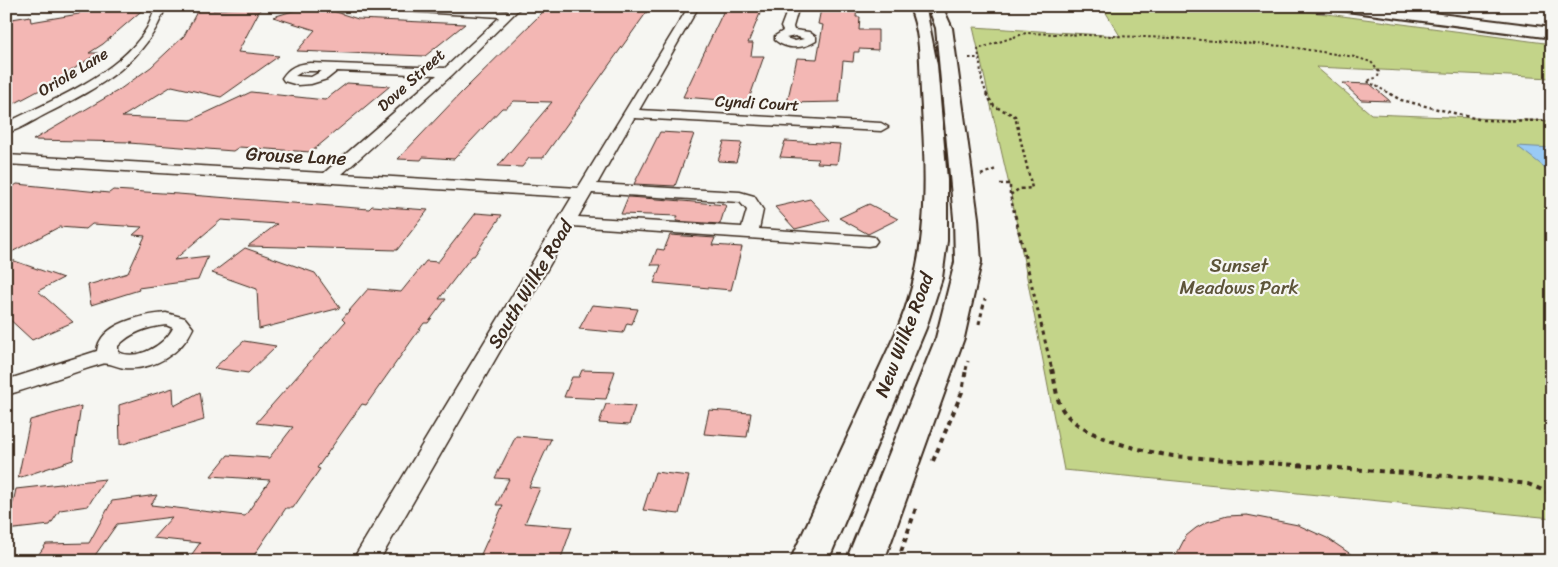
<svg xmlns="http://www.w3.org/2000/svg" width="1558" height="567" font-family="Sriracha,sans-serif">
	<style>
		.green { fill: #c3d489; stroke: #7f7f54 }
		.water { fill: #99caf5; stroke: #738a9f }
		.building { fill: #f3b7b4; stroke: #3b2a1e }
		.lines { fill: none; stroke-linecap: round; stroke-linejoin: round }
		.street-casing { stroke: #3b2a1e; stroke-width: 3 }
		.secondary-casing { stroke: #3b2a1e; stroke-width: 4 }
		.path-far3 { stroke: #3b2a1e; stroke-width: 2; stroke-dasharray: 2.5 2.5; stroke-linecap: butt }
		.path-far2 { stroke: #3b2a1e; stroke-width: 2.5; stroke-dasharray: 3 3; stroke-linecap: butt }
		.path-far1 { stroke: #3b2a1e; stroke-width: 3; stroke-dasharray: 4 4; stroke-linecap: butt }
		.path { stroke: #3b2a1e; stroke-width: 4; stroke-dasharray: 5 5; stroke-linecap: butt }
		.street { fill: #f6f6f2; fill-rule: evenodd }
		.secondary { fill: #f6f6f2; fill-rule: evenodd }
		.labels { text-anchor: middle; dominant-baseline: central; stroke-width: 4.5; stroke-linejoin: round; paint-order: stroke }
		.far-street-label { font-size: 16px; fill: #3b2a1e; stroke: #f6f6f2 }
		.street-label { font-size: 19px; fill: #3b2a1e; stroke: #f6f6f2 }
		.park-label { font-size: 19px; fill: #5d5439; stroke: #f6f6f2 }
	</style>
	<rect width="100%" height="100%" fill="#f6f6f2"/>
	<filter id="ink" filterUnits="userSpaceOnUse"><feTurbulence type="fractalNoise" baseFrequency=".02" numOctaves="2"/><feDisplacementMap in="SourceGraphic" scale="10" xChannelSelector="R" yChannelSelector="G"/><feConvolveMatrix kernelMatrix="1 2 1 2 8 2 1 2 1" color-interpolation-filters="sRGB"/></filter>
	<g filter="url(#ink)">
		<polygon class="green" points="1102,6 1267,6 1552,44 1552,78 1316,67 1371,114 1552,121 1552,518 1064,470 1010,189 973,27 1120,36"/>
		<polygon class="water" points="1517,146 1552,148 1552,173"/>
		<g class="building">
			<polygon points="101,6 147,6 103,44 89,53 98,53 51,84 6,108 6,20 30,16 31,22 79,14 82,10 100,9"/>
			<polygon points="200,6 213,6 213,10 262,6 238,52 279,56 221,97 172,86 122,117 191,120 251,92 325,100 347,83 390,86 311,152 239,147 233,151 129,143 131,142 33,140 119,90 151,67 184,36"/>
			<polygon points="309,6 317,6 358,19 465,24 425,56 297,51 315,30 273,17"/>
			<polygon points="549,6 651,6 543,158 529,158 522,167 498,166 552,102 514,101 506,108 502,108 454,159 423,157 421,160 398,159 461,93"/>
			<polygon points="726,6 763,6 748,43 753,43 751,56 764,56 748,102 683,97"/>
			<polygon points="829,6 857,6 856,17 860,17 859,30 878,30 878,50 859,49 859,52 854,52 853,62 843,61 839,102 787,103 797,58 817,59 823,25 818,24 821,9 829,9"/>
			<polygon points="1343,83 1370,84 1390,101 1361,100"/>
			<polygon points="660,132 694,134 675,186 634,184"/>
			<polygon points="785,141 840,144 837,164 817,163 818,159 780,157"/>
			<polygon points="724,142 742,143 736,162 718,161"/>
			<polygon points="17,184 109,193 113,190 178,194 369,209 372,206 428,210 397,250 248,246 277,224 221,220 174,260 208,256 198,280 138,288 139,290 91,305 88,285 128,273 145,236 133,235 142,227 92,224 86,229 59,227 6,255 6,191"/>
			<polygon points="628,197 671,200 726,205 720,224 676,221 678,216 621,214"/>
			<polygon points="810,199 830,220 795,229 775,207"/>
			<polygon points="869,204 898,219 868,234 839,218"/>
			<polygon points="476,213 502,215 474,256 472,256 439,299 446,299 428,323 424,323 366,405 362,404 317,468 320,469 293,508 286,508 250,561 187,561 200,543 153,538 172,517 117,524 91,561 34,561 46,544 89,543 112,501 157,495 151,505 245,516 270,480 211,476 228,455 269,458 293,427 256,423 345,322 342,319 368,289 401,292 426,261 438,262"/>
			<polygon points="670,235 715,238 712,245 742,247 731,290 654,283 661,265 651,265 657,249 664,250"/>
			<polygon points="245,248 315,273 340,308 259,329 257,289 212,273"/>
			<polygon points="6,258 63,278 38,291 73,322 32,340 6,316"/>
			<polygon points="592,305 638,309 632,324 627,323 623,333 579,329"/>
			<polygon points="244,341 276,346 248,373 214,368"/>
			<polygon points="582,370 615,371 606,399 564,397 572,377 579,377"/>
			<polygon points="173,388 174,406 200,392 204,420 120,445 119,405"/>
			<polygon points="606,404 635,406 629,425 599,423"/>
			<polygon points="81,406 73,460 18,478 30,420"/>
			<polygon points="709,410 751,413 747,437 704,434"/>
			<polygon points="516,436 551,439 529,487 540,488 525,523 572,527 560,561 478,561 503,505 496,505 509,479 495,478"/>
			<polygon points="655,472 689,476 679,514 643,510"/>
			<polygon points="105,479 88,506 60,510 50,525 6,530 6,513 13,503 16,489"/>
			<polygon points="1247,515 1298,525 1327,538 1361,561 1173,561 1186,536 1196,528 1207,522 1227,516"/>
		</g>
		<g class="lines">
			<g class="street-casing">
				<g id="street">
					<path d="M156,6H166C146,63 99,87 48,113C34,120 20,130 6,133V123C52,100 120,74 147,28C151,21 153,13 156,6Z"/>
					<path d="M367,6H429L506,11L511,6H522L452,75L342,174L578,188L689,6H699L639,110L881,123L888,127L881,131L634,118L597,184L740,192L754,196L763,210L759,229L868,236L874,237L877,241L874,245L868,246L572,226L379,561H352L572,197L6,164V155L324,173L437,75L337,71L327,79L311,84L298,85L284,81L282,78C289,67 297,64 310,63L445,68L500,17L372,9ZM303,71H322L311,77L295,76ZM592,193L740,202L747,210L742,227L578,217Z"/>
					<path d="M789,6H799L793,27L794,30L809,32L816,37V41C803,49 787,50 775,40V36L783,31L781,27ZM795,36L804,39L795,41L786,38Z"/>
					<path d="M166,313L185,318L193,328C182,353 153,371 124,368C117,367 108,362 102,364C70,373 39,386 6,395V380L97,351C100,323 143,315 166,313ZM166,325L173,328C164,346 137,361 118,352V346C131,332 148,327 166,325Z"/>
				</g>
			</g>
			<g class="secondary-casing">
				<g id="secondary">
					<path d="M909,6H923L927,14L937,65L947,180V241L942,278L926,328L828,561H790L898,328C931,249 926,176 921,92C920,64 921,32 909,6Z"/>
					<polygon points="928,6 942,6 952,28 978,218 981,262 964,338 884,561 846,561 936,338 955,262 954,218 936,28"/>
					<polygon points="1332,6 1376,6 1552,28 1552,38 1339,10"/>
				</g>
			</g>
			<g class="path-far3">
				<polyline points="969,58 979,58"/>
				<polyline points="987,95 982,81 978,49 1026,33 1173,38 1283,46 1355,57 1371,62 1379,72 1378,77 1367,81 1392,95"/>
			</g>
			<g class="path-far2">
				<polyline points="986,94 994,106 1015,116 1032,188 1019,189 1010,195 1015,216"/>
				<polyline points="1390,94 1401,100 1482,120 1552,121"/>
				<polyline points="981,175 996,169"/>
				<polyline points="1000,184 1010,184 1010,194"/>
			</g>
			<g class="path-far1">
				<polyline points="1015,215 1052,370"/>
				<polyline points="979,324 985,299"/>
				<polyline points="966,370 968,361"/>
			</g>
			<g class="path">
				<path d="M1052,369C1055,381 1056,397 1061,407C1077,437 1142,451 1173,456L1487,479L1528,484L1552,494"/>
				<polyline points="933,461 962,392 966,369"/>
				<polyline points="898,561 917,505"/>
			</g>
			<use href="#street" class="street"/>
			<use href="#secondary" class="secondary"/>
		</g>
	</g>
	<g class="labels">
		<g class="far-street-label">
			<text transform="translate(73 72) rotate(-31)">Oriole Lane</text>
			<text transform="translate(411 80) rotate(-42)">Dove Street</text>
			<text transform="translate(757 103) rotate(3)">Cyndi Court</text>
		</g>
		<g class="street-label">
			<text transform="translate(296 156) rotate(3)">Grouse Lane</text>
			<text transform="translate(530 284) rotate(-59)">South Wilke Road</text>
			<text transform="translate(904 335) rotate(-69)">New Wilke Road</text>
		</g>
		<g class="park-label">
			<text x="1239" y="265">Sunset<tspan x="1239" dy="22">Meadows Park</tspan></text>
		</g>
	</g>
	<rect width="1558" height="567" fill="none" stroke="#f6f6f2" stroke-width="25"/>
	<rect x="12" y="12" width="1533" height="542" fill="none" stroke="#3b2a1e" stroke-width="2" filter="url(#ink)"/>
</svg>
